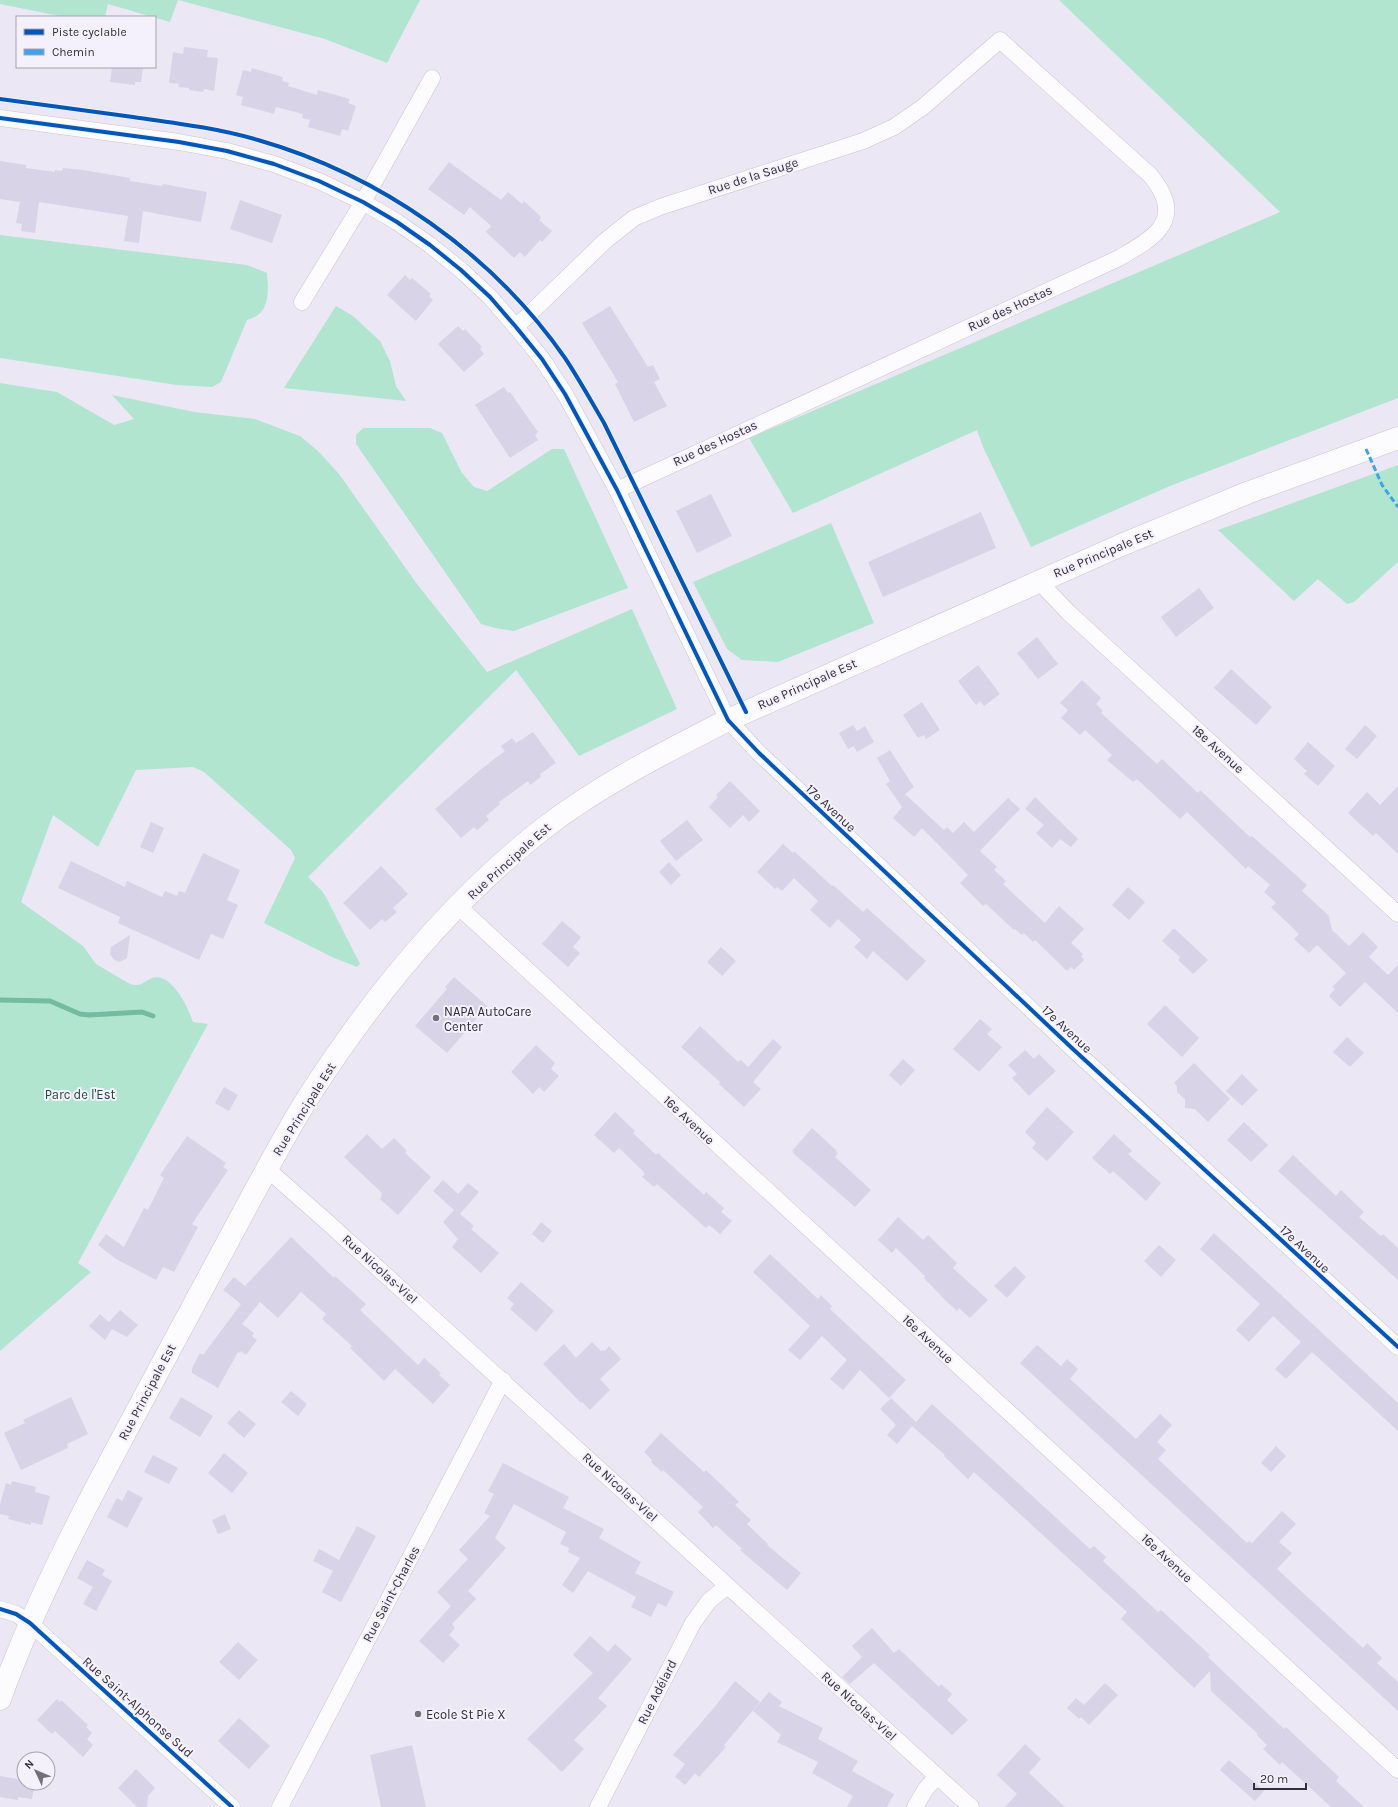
<svg xmlns="http://www.w3.org/2000/svg" width="1398" height="1807" font-family="Karla,sans-serif">
	<style>
		.green { fill: #b2e5d0 }
		.lines { fill: none; stroke-linecap: round; stroke-linejoin: round }
		.stream { stroke: #73bc9e; stroke-width: 5 }
		.building { fill: #d9d3e8 }
		.street-casing { stroke: #c9c5d1; stroke-width: 17 }
		.primary-casing { stroke: #c9c5d1; stroke-width: 23 }
		.street { stroke: #fcfbfd; stroke-width: 16 }
		.primary { stroke: #fcfbfd; stroke-width: 22 }
		.quiet { stroke: #3ea3ec; stroke-width: 3; stroke-dasharray: 6 3; stroke-linecap: butt }
		.cycleway-casing { stroke: #f4f1fd; stroke-width: 6 }
		.cycleway { stroke: #0057b8; stroke-width: 4 }
		.poi-dot { fill: #736f7b; stroke: #f4f1fd; stroke-width: 1.5 }
		.labels { text-anchor: middle; dominant-baseline: central; stroke-width: 4; stroke-linejoin: round; paint-order: stroke }
		.street-label { font-size: 13px; fill: #322e3a; stroke: #f4f1fd }
		.poi-label { font-size: 13px; fill: #322e3a; stroke: #f4f1fd; text-anchor: start }
		.park-label { font-size: 13px; fill: #204c37; stroke: #f4f1fd }
	</style>
	<rect width="100%" height="100%" fill="#ebe7f4"/>
	<g class="green">
		<polygon points="0,0 420,0 387,63 325,39 178,0 170,22 108,4 105,17 64,17 0,4"/>
		<polygon points="1059,0 1398,0 1398,398 1170,486 1031,547 983,447 977,430 793,513 749,438 1280,212"/>
		<path d="M0,235L247,265L267,273C268,286 270,306 258,315C255,317 250,319 247,320L221,382L212,387L177,385L0,358Z"/>
		<polygon points="336,306 353,316 380,341 390,361 396,386 406,401 284,388"/>
		<path d="M0,383L57,392L114,425L134,419L112,395L194,412L255,419L300,436L319,452L339,474L417,584L487,672L632,609L677,709L579,756L516,670L308,877L322,891L327,899L360,964L357,967L332,957L264,923L295,858L291,850L204,772L193,767L136,770L98,847L53,815L21,902L83,946L96,964L130,984C140,987 142,983 150,979C170,969 188,1007 193,1022L208,1024L78,1263L91,1272L0,1351Z"/>
		<polygon points="363,428 430,428 442,433 462,473 474,487 487,491 552,449 564,449 628,588 514,631 495,628 481,624 356,444 356,435"/>
		<polygon points="1398,465 1398,562 1354,602 1347,604 1318,579 1294,601 1218,530"/>
		<polygon points="831,523 874,623 778,662 742,660 727,649 693,582"/>
	</g>
	<g class="lines">
		<polyline class="stream" points="0,1000 50,1001 80,1014 89,1015 142,1012 153,1016"/>
	</g>
	<g class="building">
		<polygon points="184,47 208,50 207,57 218,58 214,91 204,89 203,92 189,90 189,88 178,87 179,84 169,83 173,52 183,54"/>
		<polygon points="112,67 143,67 141,82 135,82 135,85 110,82"/>
		<polygon points="252,68 283,77 282,81 289,83 288,86 317,95 318,90 350,99 348,103 356,106 348,131 342,129 340,136 308,127 310,120 302,118 303,114 276,107 274,114 241,105 243,97 236,95 243,70 251,72"/>
		<polygon points="0,161 26,165 26,168 55,172 55,170 62,171 63,168 83,170 130,178 130,181 162,186 163,184 207,192 201,222 143,211 139,243 124,241 128,216 39,202 35,233 21,231 22,224 16,223 20,202 0,199"/>
		<polygon points="449,162 501,200 508,192 522,204 524,201 541,217 539,220 552,231 542,242 540,240 525,257 520,252 514,258 486,232 491,226 470,207 464,215 428,189"/>
		<polygon points="240,200 282,215 272,243 230,229"/>
		<polygon points="405,275 410,280 412,278 431,294 429,296 433,300 416,321 387,295"/>
		<polygon points="610,306 648,367 653,365 660,379 654,382 667,406 634,422 615,384 618,382 582,323"/>
		<polygon points="458,326 463,331 465,329 482,347 480,349 484,354 464,372 438,344"/>
		<polygon points="504,387 508,393 510,392 538,432 535,435 538,440 510,458 475,405"/>
		<polygon points="711,494 732,536 697,553 676,511"/>
		<polygon points="981,512 996,548 883,597 868,562"/>
		<polygon points="1199,588 1214,608 1176,637 1161,617"/>
		<polygon points="1037,637 1058,664 1038,679 1017,653"/>
		<polygon points="978,665 1000,694 984,706 980,701 976,705 958,681"/>
		<polygon points="1231,669 1272,707 1256,725 1214,688"/>
		<polygon points="1082,680 1101,698 1096,704 1103,711 1101,713 1157,764 1162,759 1198,793 1200,790 1250,837 1252,836 1307,885 1302,891 1329,916 1332,930 1349,946 1363,932 1378,947 1369,957 1388,975 1398,965 1398,1013 1365,982 1340,1007 1329,996 1335,989 1332,987 1346,973 1317,945 1309,953 1294,939 1299,934 1271,907 1276,903 1264,892 1270,885 1248,866 1246,869 1187,812 1180,819 1137,779 1133,782 1107,760 1112,755 1085,730 1080,735 1061,718 1068,710 1060,703"/>
		<polygon points="922,702 940,730 926,739 924,735 918,738 903,715"/>
		<polygon points="853,725 857,731 865,726 874,742 857,752 854,746 848,749 839,733"/>
		<polygon points="1365,725 1377,736 1357,759 1345,749"/>
		<polygon points="533,732 556,763 540,774 541,777 530,785 528,781 499,802 500,804 486,816 489,820 477,830 474,827 461,838 435,809 480,770 505,751 501,746 512,738 516,743"/>
		<polygon points="1308,742 1335,766 1318,786 1304,774 1307,771 1294,759"/>
		<polygon points="890,750 914,787 905,794 944,830 947,827 953,833 964,822 974,832 1008,798 1020,809 980,851 997,867 994,870 1006,881 1003,884 1045,923 1059,906 1084,929 1071,943 1083,954 1081,956 1084,960 1074,970 1071,967 1067,971 1035,940 1033,942 1024,933 1022,935 1015,929 1014,930 986,904 983,906 960,883 968,875 922,828 914,837 893,818 902,807 886,784 890,781 877,758"/>
		<polygon points="730,781 760,811 749,822 743,815 730,828 709,807 718,797 716,795"/>
		<polygon points="1398,786 1398,854 1376,833 1373,836 1348,813 1367,792 1380,805"/>
		<polygon points="1035,797 1078,839 1071,847 1060,839 1052,848 1036,833 1044,825 1025,809"/>
		<polygon points="687,820 703,840 676,861 660,841"/>
		<polygon points="151,822 164,828 153,853 140,847"/>
		<polygon points="783,844 793,853 794,851 832,886 833,885 863,912 867,908 926,961 907,981 873,951 867,959 854,947 861,940 838,919 830,928 810,910 818,901 794,878 782,891 777,887 775,889 757,872"/>
		<polygon points="203,853 240,870 227,900 238,905 223,939 211,934 199,960 118,923 120,917 58,888 71,861 125,887 127,881 162,897 165,891 177,896 179,891 185,893"/>
		<polygon points="669,862 681,875 671,885 659,872"/>
		<polygon points="381,866 408,894 393,908 397,912 385,922 382,919 370,930 343,903"/>
		<polygon points="1128,887 1145,902 1129,920 1112,905"/>
		<polygon points="562,921 581,937 573,947 580,953 568,967 542,944"/>
		<polygon points="1173,929 1175,929 1208,960 1193,974 1178,960 1180,957 1162,941"/>
		<polygon points="130,935 127,958 120,962 114,960 110,954 111,947"/>
		<polygon points="721,947 736,961 722,976 707,962"/>
		<polygon points="454,977 487,1006 447,1053 415,1026 447,989 445,987"/>
		<polygon points="1165,1005 1199,1038 1182,1057 1147,1024"/>
		<polygon points="980,1019 992,1029 987,1034 1002,1047 979,1072 953,1049"/>
		<polygon points="700,1026 738,1062 741,1060 748,1067 773,1039 782,1047 753,1082 761,1089 744,1107 719,1084 720,1082 681,1047"/>
		<polygon points="1347,1037 1364,1053 1350,1067 1333,1052"/>
		<polygon points="536,1045 555,1063 551,1069 559,1076 544,1092 539,1087 533,1094 511,1072"/>
		<polygon points="1025,1050 1034,1059 1039,1054 1056,1071 1029,1096 1012,1078 1017,1074 1008,1065"/>
		<polygon points="903,1059 915,1070 901,1086 889,1075"/>
		<polygon points="1194,1063 1230,1099 1208,1122 1195,1109 1185,1108 1185,1099 1177,1092 1177,1086 1174,1083"/>
		<polygon points="1242,1074 1258,1090 1242,1106 1226,1091"/>
		<polygon points="224,1087 238,1095 229,1111 215,1103"/>
		<polygon points="1047,1107 1074,1132 1047,1161 1032,1148 1036,1143 1025,1132"/>
		<polygon points="615,1112 635,1131 633,1133 656,1155 658,1153 704,1195 706,1192 724,1208 721,1212 732,1221 720,1234 709,1225 706,1228 657,1184 654,1187 642,1177 645,1174 642,1170 619,1148 614,1153 594,1135"/>
		<polygon points="1244,1122 1268,1145 1251,1162 1227,1140"/>
		<polygon points="812,1128 837,1151 835,1152 838,1153 835,1157 871,1190 855,1207 793,1153 794,1152 792,1151"/>
		<polygon points="367,1134 382,1149 394,1138 407,1151 405,1153 431,1177 398,1215 380,1199 382,1196 381,1195 382,1193 344,1157"/>
		<polygon points="1114,1134 1132,1151 1128,1154 1161,1183 1146,1201 1113,1171 1110,1174 1092,1158"/>
		<polygon points="187,1136 226,1163 223,1167 228,1170 192,1224 198,1227 174,1272 163,1267 156,1280 116,1259 98,1245 106,1234 124,1247 144,1208 148,1210 164,1178 160,1175"/>
		<polygon points="1293,1155 1336,1196 1341,1190 1364,1212 1359,1217 1381,1236 1383,1234 1398,1248 1398,1280 1278,1171"/>
		<polygon points="443,1180 458,1194 468,1183 479,1192 460,1214 474,1226 471,1229 499,1253 481,1273 452,1247 458,1239 443,1222 454,1210 433,1191"/>
		<polygon points="898,1217 923,1240 928,1235 957,1263 953,1268 988,1300 970,1318 959,1308 957,1311 946,1301 924,1278 925,1276 896,1248 892,1253 878,1240"/>
		<polygon points="541,1222 552,1231 543,1243 532,1234"/>
		<polygon points="1214,1233 1398,1403 1398,1431 1312,1352 1286,1379 1275,1369 1301,1342 1273,1316 1249,1342 1236,1330 1260,1304 1200,1249"/>
		<polygon points="291,1237 334,1278 335,1276 366,1304 360,1310 418,1365 424,1358 441,1373 439,1375 450,1385 433,1404 395,1369 384,1381 350,1348 352,1346 322,1319 326,1314 301,1292 278,1318 260,1302 242,1324 254,1333 252,1336 257,1340 246,1355 241,1351 240,1353 238,1352 218,1388 192,1373 192,1368 200,1353 203,1355 241,1304 223,1290 234,1277 245,1286"/>
		<polygon points="1159,1245 1176,1260 1161,1277 1144,1261"/>
		<polygon points="770,1254 818,1299 821,1295 832,1306 830,1309 906,1380 889,1398 860,1370 843,1390 830,1379 847,1360 822,1336 800,1360 788,1350 810,1326 753,1272"/>
		<polygon points="1015,1266 1026,1277 1007,1298 994,1286"/>
		<polygon points="521,1282 554,1311 536,1332 510,1309 514,1304 507,1298"/>
		<polygon points="120,1310 138,1325 127,1337 112,1329 105,1340 89,1326 100,1314 109,1322"/>
		<polygon points="592,1342 601,1351 603,1350 605,1351 609,1346 621,1359 600,1379 610,1390 590,1410 582,1402 581,1403 543,1364 564,1344 576,1358"/>
		<polygon points="1037,1345 1061,1366 1067,1359 1078,1369 1070,1379 1136,1439 1160,1414 1172,1425 1157,1442 1166,1450 1158,1459 1247,1543 1249,1541 1252,1543 1282,1511 1296,1524 1279,1542 1292,1553 1277,1569 1363,1648 1367,1643 1382,1658 1377,1663 1398,1682 1398,1711 1022,1365 1020,1363"/>
		<polygon points="291,1391 307,1404 298,1416 281,1402"/>
		<polygon points="71,1397 88,1434 67,1444 68,1448 21,1470 4,1433 25,1423 23,1420"/>
		<polygon points="181,1397 213,1416 200,1437 169,1418"/>
		<polygon points="891,1398 916,1422 932,1404 1090,1549 1094,1546 1106,1557 1103,1561 1158,1612 1161,1610 1210,1655 1208,1657 1284,1729 1286,1727 1339,1777 1336,1781 1364,1807 1331,1807 1282,1762 1280,1765 1263,1749 1267,1745 1257,1735 1258,1734 1211,1691 1210,1671 1194,1688 1121,1619 1127,1612 974,1472 968,1479 944,1456 945,1455 912,1426 897,1444 887,1435 896,1425 880,1409"/>
		<polygon points="239,1410 256,1424 244,1438 227,1423"/>
		<polygon points="661,1433 704,1472 706,1470 735,1498 739,1502 735,1505 751,1520 747,1524 768,1544 767,1545 801,1573 787,1590 740,1550 742,1549 716,1525 713,1528 698,1512 703,1507 663,1470 662,1472 651,1462 652,1460 644,1452"/>
		<polygon points="1276,1446 1286,1456 1271,1472 1261,1463"/>
		<polygon points="224,1453 248,1473 232,1493 208,1473"/>
		<polygon points="153,1455 178,1468 169,1484 144,1472"/>
		<polygon points="503,1463 569,1497 563,1508 604,1529 599,1538 641,1562 635,1573 674,1592 666,1607 658,1603 651,1617 631,1607 636,1597 588,1571 573,1593 562,1585 580,1558 568,1552 569,1548 560,1544 566,1532 514,1504 495,1538 506,1548 468,1591 476,1599 452,1624 455,1628 449,1635 460,1645 443,1663 419,1641 451,1606 437,1592 468,1559 459,1550 490,1516 484,1513 494,1494 488,1491"/>
		<polygon points="12,1481 36,1487 35,1492 50,1496 42,1525 31,1522 31,1525 8,1519 9,1516 0,1514 0,1504 6,1483 11,1485"/>
		<polygon points="128,1490 143,1498 127,1528 107,1517 117,1498 122,1501"/>
		<polygon points="225,1514 231,1529 218,1534 212,1520"/>
		<polygon points="357,1526 376,1536 341,1602 322,1592 333,1571 313,1561 319,1549 339,1560"/>
		<polygon points="87,1560 105,1570 102,1575 112,1581 96,1611 83,1604 93,1587 77,1578"/>
		<polygon points="872,1628 894,1653 899,1649 939,1687 941,1684 952,1694 947,1700 968,1720 952,1735 874,1663 850,1684 842,1677 862,1657 852,1646"/>
		<polygon points="590,1636 608,1652 615,1644 632,1659 598,1698 607,1706 574,1740 584,1749 562,1772 527,1739 593,1673 573,1655"/>
		<polygon points="238,1642 258,1660 239,1680 219,1662"/>
		<polygon points="735,1681 760,1702 724,1745 726,1747 699,1777 695,1773 685,1785 675,1777 685,1764 673,1755 713,1709"/>
		<polygon points="1105,1683 1118,1695 1089,1725 1081,1717 1079,1719 1067,1708 1076,1698 1084,1705"/>
		<polygon points="769,1692 782,1702 779,1706 823,1728 818,1739 858,1761 852,1771 894,1794 887,1807 847,1807 853,1796 812,1773 818,1762 777,1742 781,1735 753,1711"/>
		<polygon points="57,1699 60,1702 61,1700 88,1725 86,1727 92,1733 87,1739 93,1745 83,1757 55,1731 52,1734 37,1720"/>
		<polygon points="239,1718 270,1746 249,1769 218,1741"/>
		<polygon points="1025,1744 1041,1759 1029,1773 1065,1807 1005,1807 1017,1794 997,1775"/>
		<polygon points="412,1745 426,1807 381,1807 370,1755"/>
		<polygon points="1229,1760 1264,1791 1255,1801 1220,1770"/>
		<polygon points="136,1769 155,1788 148,1796 147,1807 137,1807 118,1788"/>
		<polygon points="0,1776 24,1780 26,1785 34,1786 32,1799 18,1797 18,1800 0,1797"/>
	</g>
	<g class="lines">
		<g class="street-casing">
			<g id="street">
				<polyline points="0,118 179,142 227,151 274,164 319,181 363,202 397,222 430,245 461,270 490,297 516,327 542,359 565,394 617,490 728,720 759,753 1074,1050 1398,1347"/>
				<polyline points="302,302 363,202 432,78"/>
				<path d="M516,327L605,241L634,218L660,207L863,141L894,127L923,107L1000,40L1150,175C1154,180 1158,185 1161,191C1180,227 1144,243 1119,258L617,490"/>
				<polyline points="1041,580 1047,590 1069,613 1398,914"/>
				<polyline points="459,907 1398,1770"/>
				<polyline points="267,1169 326,1221 971,1807"/>
				<polyline points="0,1609 16,1614 30,1623 232,1807"/>
				<polyline points="280,1807 503,1380"/>
				<polyline points="598,1807 693,1623 709,1601 727,1586"/>
				<polyline points="915,1807 925,1790 936,1777"/>
			</g>
		</g>
		<g class="primary-casing">
			<path id="primary" d="M0,1699C44,1577 109,1464 170,1349C199,1296 227,1242 256,1189C273,1158 290,1126 309,1096C372,998 452,900 544,828C600,785 665,752 728,720L1119,546L1247,493L1398,438"/>
		</g>
		<use href="#street" class="street"/>
		<use href="#primary" class="primary"/>
		<polyline class="quiet" points="1366,449 1382,485 1398,507"/>
		<g class="cycleway-casing">
			<g id="cycleway">
				<path d="M0,99C44,105 89,111 133,117C175,123 217,128 258,140C380,175 492,253 565,358C579,379 591,401 604,423L746,712"/>
				<polyline points="0,118 179,142 227,151 274,164 319,181 363,202 397,222 430,245 461,270 490,297 516,327 542,359 565,394 617,490 728,720 759,753 1074,1050 1398,1347"/>
				<polyline points="0,1609 16,1614 30,1623 232,1807"/>
			</g>
		</g>
		<use href="#cycleway" class="cycleway"/>
	</g>
	<g class="poi-dot">
		<circle cx="436" cy="1018" r="4"/>
		<circle cx="418" cy="1714" r="4"/>
	</g>
	<g class="labels">
		<g class="street-label">
			<text transform="translate(753 176) rotate(-18)">Rue de la Sauge</text>
			<text transform="translate(1010 308) rotate(-25)">Rue des Hostas</text>
			<text transform="translate(715 443) rotate(-25)">Rue des Hostas</text>
			<text transform="translate(1103 553) rotate(-23)">Rue Principale Est</text>
			<text transform="translate(807 684) rotate(-24)">Rue Principale Est</text>
			<text transform="translate(1218 749) rotate(42)">18e Avenue</text>
			<text transform="translate(831 808) rotate(43)">17e Avenue</text>
			<text transform="translate(509 861) rotate(-42)">Rue Principale Est</text>
			<text transform="translate(1067 1029) rotate(43)">17e Avenue</text>
			<text transform="translate(304 1109) rotate(-58)">Rue Principale Est</text>
			<text transform="translate(689 1120) rotate(43)">16e Avenue</text>
			<text transform="translate(1305 1249) rotate(43)">17e Avenue</text>
			<text transform="translate(380 1269) rotate(42)">Rue Nicolas-Viel</text>
			<text transform="translate(928 1339) rotate(43)">16e Avenue</text>
			<text transform="translate(147 1392) rotate(-62)">Rue Principale Est</text>
			<text transform="translate(620 1487) rotate(42)">Rue Nicolas-Viel</text>
			<text transform="translate(1167 1558) rotate(43)">16e Avenue</text>
			<text transform="translate(391 1594) rotate(-62)">Rue Saint-Charles</text>
			<text transform="translate(657 1692) rotate(-63)">Rue Adélard</text>
			<text transform="translate(859 1706) rotate(42)">Rue Nicolas-Viel</text>
			<text transform="translate(138 1707) rotate(42)">Rue Saint-Alphonse Sud</text>
		</g>
		<g class="poi-label">
			<text x="444" y="1011">NAPA AutoCare<tspan x="444" dy="15">Center</tspan></text>
			<text x="426" y="1714">Ecole St Pie X</text>
		</g>
		<g class="park-label">
			<text x="80" y="1094">Parc de l'Est</text>
		</g>
	</g>
	<rect x="16" y="16" width="140" height="52" fill="#f4f1fd" stroke="#a6a3af"/>
	<rect x="24" y="29" width="20" height="6" fill="#0057b8" stroke="#a6a3af"/>
	<text x="52" y="36" font-size="12" fill="#322e3a">Piste cyclable</text>
	<rect x="24" y="49" width="20" height="6" fill="#3ea3ec" stroke="#a6a3af"/>
	<text x="52" y="56" font-size="12" fill="#322e3a">Chemin</text>
	<g transform="translate(36 1771) rotate(314)"><circle r="19" fill="#f4f1fd" stroke="#a6a3af"/>
	<path d="M0-3L7 15L0 10L-7 15Z" fill="#736f7b"/>
	<text y="-6" font-size="11" font-weight="bold" text-anchor="middle" fill="#322e3a">N</text>
	</g>
	<path d="M1254 1783v6h52v-6" fill="none" stroke="#322e3a" stroke-width="2"/>
	<text x="1260" y="1783" font-size="12" fill="#322e3a" stroke="#f4f1fd" stroke-width="3" paint-order="stroke">20 m</text>
</svg>
